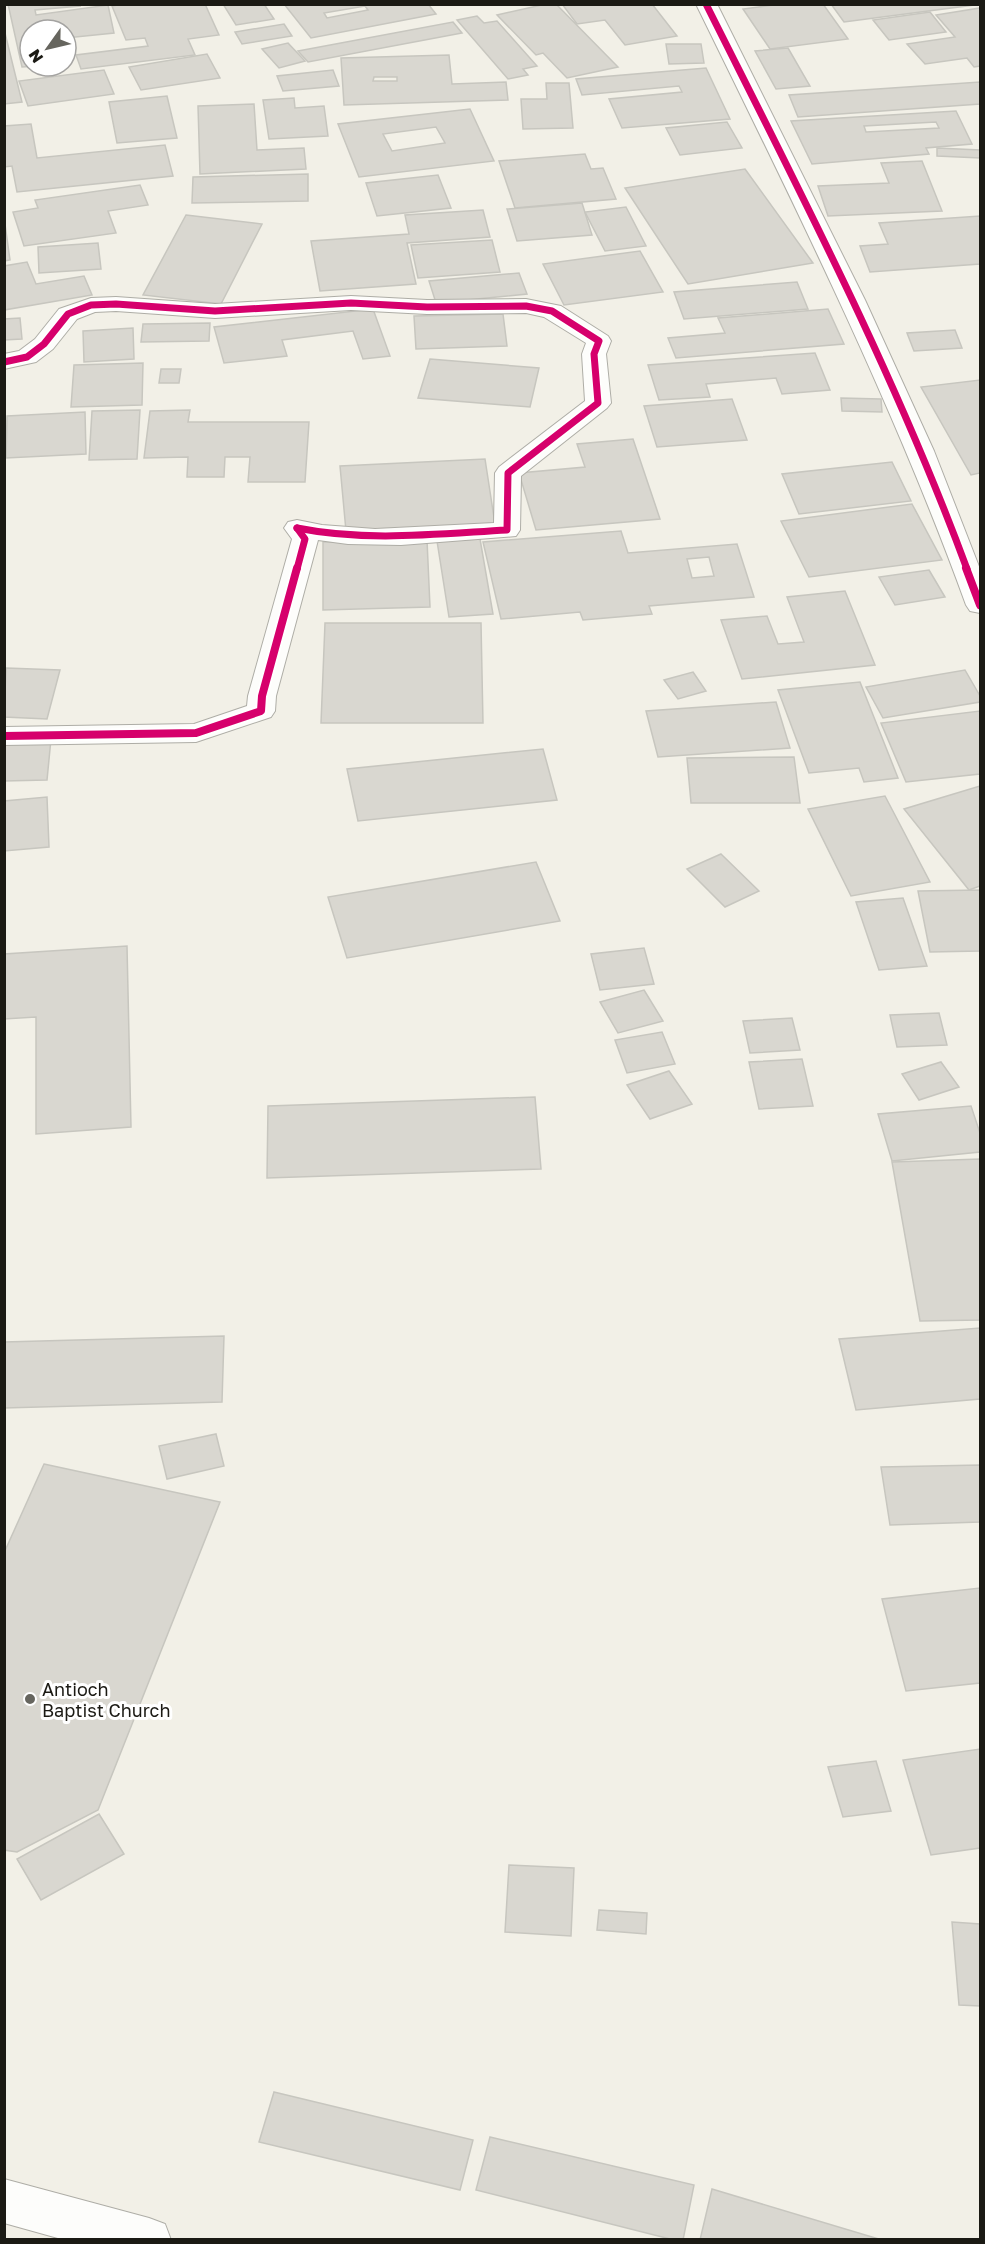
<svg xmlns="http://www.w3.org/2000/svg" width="985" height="2244" font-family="'Golos Text',sans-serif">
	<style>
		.building { fill: #d9d7d0; stroke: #c7c6bf; stroke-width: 1.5; fill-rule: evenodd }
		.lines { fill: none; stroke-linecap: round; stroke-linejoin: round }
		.minor-casing { stroke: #aeada6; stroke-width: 2 }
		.highway-casing { stroke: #aeada6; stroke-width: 2 }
		.minor { fill: #fdfdfb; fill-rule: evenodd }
		.highway { fill: #fdfdfb; fill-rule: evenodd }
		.cycleway-far1-casing { stroke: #fff; stroke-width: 10 }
		.cycleway-casing { stroke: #fff; stroke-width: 12 }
		.cycleway-far1 { stroke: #d6006c; stroke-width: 7 }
		.cycleway { stroke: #d6006c; stroke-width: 8 }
		.poi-dot { fill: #66655e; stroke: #fff; stroke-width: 2 }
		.labels { text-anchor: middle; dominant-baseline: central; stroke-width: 6; stroke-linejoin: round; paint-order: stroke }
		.poi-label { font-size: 18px; fill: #1b1a14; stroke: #fff; text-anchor: start }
	</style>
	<rect width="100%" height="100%" fill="#f2f0e7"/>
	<g class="building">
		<polygon points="8,4 81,6 35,10 36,15 108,5 114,33 66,38 66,30 30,30 30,66 37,66 22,67"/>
		<polygon points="123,4 205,4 219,35 188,39 195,55 81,69 76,55 148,46 145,38 126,40 112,6"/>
		<polygon points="223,4 264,4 274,19 236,25"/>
		<path d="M284,4H428L436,14L311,38ZM365,6L368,10L327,18L324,13Z"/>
		<polygon points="546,4 556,4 618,67 567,78 543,53 536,55 497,15"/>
		<polygon points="562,4 652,4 677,36 625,45 605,20 577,24"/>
		<polygon points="781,4 823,4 848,39 770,49 743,9"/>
		<polygon points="831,4 974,4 974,5 844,22"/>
		<polygon points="980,8 980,66 974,67 967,58 925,64 907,44 955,37 936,15"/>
		<polygon points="930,12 946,32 889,40 873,20"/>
		<polygon points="477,16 484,23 497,21 537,66 523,69 528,75 508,79 457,20"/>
		<polygon points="453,22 462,33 308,62 298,51"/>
		<polygon points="284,24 292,36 242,44 235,32"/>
		<polygon points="4,29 22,102 4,104"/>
		<polygon points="288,43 305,61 279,68 262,49"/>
		<polygon points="666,44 701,44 704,63 669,64"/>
		<polygon points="788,48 810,86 776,89 755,51"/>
		<polygon points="207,54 220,78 141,90 129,67"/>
		<path d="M449,55L452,84L506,82L508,100L344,105L341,58ZM374,77H397V81H373Z"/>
		<polygon points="706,68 730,119 622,128 609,99 682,92 679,86 582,95 576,79"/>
		<polygon points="104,70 114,94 28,106 19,81"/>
		<polygon points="333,70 339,86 283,91 277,76"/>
		<polygon points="980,82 980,104 798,117 789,95"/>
		<polygon points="546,83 569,83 573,128 523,129 521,99 547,99"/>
		<polygon points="167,96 177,138 117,143 109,102"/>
		<polygon points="294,98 295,108 324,106 328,136 269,139 263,100"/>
		<polygon points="254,104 257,150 304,148 306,169 200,174 198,106"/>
		<path d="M470,109L494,161L359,177L338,124ZM436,127L445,143L392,151L383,134Z"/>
		<path d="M956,111L972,144L926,148L929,154L812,164L791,121ZM936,122L939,128L866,132L864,126Z"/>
		<polygon points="727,122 742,148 680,155 666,128"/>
		<polygon points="31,124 37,158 165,145 173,176 17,192 12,166 4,167 4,126"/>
		<polygon points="937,148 980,150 980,158 937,156"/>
		<polygon points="585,154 591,169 603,168 616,199 515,208 499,161"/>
		<polygon points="922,161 942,211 828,216 818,186 889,183 881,163"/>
		<polygon points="745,169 813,263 688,284 625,188"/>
		<polygon points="308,174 308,201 192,203 193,177"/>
		<polygon points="438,175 451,208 377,216 366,183"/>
		<polygon points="140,185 148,205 108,211 116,233 24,246 13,212 38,208 35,200"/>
		<polygon points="582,203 592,235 517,241 507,209"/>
		<polygon points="626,207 646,246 605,251 585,212"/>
		<polygon points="483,210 490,237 407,243 416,284 320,291 311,241 409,234 405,215"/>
		<polygon points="186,215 262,224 221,304 143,295"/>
		<polygon points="980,216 980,264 870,272 860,246 888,244 879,223"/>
		<polygon points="4,217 10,260 4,261"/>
		<polygon points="492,240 500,272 418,278 411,245"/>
		<polygon points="98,243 101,269 39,273 38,247"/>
		<polygon points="640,251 663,292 564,305 543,264"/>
		<polygon points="27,262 36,284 84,276 92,295 4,310 4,266"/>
		<polygon points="519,273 527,294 436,303 429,281"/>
		<polygon points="797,282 808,309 684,319 674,292"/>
		<polygon points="373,309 390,356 363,359 353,331 282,340 287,356 224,363 214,327"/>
		<polygon points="828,309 844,344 676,358 668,338 725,333 718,318"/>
		<polygon points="503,314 507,346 416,349 414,316"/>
		<polygon points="20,318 22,339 4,340 4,319"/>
		<polygon points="210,323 209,341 141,342 143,324"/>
		<polygon points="133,328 134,359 84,362 83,331"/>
		<polygon points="955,330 962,348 914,351 907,333"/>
		<polygon points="815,353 830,390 782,394 776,378 706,384 710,397 659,400 648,365"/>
		<polygon points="430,359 539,368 530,407 418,398"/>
		<polygon points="143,363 142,405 71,407 74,365"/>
		<polygon points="161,369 181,369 179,383 159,383"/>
		<polygon points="980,380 980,473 971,475 921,387"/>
		<polygon points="841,398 881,399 882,412 842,411"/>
		<polygon points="732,399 747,440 657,447 644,406"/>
		<polygon points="140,410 137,459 89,460 92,411"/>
		<polygon points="190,410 188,422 309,422 305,482 248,482 250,457 225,457 224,477 187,477 188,457 144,458 150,411"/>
		<polygon points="85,412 86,454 6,458 7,416"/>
		<polygon points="633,439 660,519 536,530 519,473 585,467 577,444"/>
		<polygon points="485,459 495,524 346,531 340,466"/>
		<polygon points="892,462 911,501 799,514 782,474"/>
		<polygon points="912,504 942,560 809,577 781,521"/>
		<path d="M621,531L628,553L737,544L754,597L649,606L652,614L583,620L580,612L501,619L483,542ZM709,557L714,576L692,578L687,559Z"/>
		<polygon points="480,539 493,614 449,617 437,541"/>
		<polygon points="427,540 430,607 323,610 323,542"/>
		<polygon points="929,570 945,597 895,605 879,577"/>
		<polygon points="845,591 875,665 742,679 721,620 767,616 778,644 804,642 787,597"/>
		<polygon points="325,623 481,623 483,723 321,723"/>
		<polygon points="6,668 60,670 47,719 4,717"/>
		<polygon points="965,670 980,696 980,702 883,718 866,687"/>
		<polygon points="693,672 706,691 678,699 664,680"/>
		<polygon points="860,682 898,778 864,782 859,768 809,773 778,690"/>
		<polygon points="776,702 790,748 658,757 646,711"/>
		<polygon points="980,711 980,774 906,782 881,723"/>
		<polygon points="51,739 47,780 4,781 4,740"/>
		<polygon points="543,749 557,800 358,821 347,769"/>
		<polygon points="794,757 800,803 691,803 687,758"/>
		<polygon points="980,786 980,886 969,890 904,809"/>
		<polygon points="885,796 930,882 851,896 808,809"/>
		<polygon points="47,797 49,847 4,851 4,801"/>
		<polygon points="721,854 759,891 725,907 687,869"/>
		<polygon points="536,862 560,921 347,958 328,897"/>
		<polygon points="980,890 980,951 930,952 918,891"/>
		<polygon points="903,898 927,966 879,970 856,902"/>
		<polygon points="127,946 131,1127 36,1134 36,1017 4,1019 4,954"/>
		<polygon points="644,948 654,984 600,990 591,954"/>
		<polygon points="644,990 663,1021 618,1033 600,1002"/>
		<polygon points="939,1013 947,1045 897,1047 890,1015"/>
		<polygon points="792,1018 800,1050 750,1053 743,1021"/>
		<polygon points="662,1032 675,1064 627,1073 615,1040"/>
		<polygon points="802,1059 813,1106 759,1109 749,1062"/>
		<polygon points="941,1062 959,1087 919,1100 902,1074"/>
		<polygon points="669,1071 692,1104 650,1119 627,1085"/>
		<polygon points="535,1097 541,1169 267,1178 268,1106"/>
		<polygon points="971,1106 980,1133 980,1152 892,1161 878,1114"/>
		<polygon points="980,1159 980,1320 920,1321 892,1162"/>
		<polygon points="980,1328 980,1399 856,1410 839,1339"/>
		<polygon points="224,1336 222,1402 4,1408 4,1342"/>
		<polygon points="216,1434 224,1466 167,1479 159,1446"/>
		<polygon points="44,1464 220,1502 98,1810 17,1852 4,1850 4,1553"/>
		<polygon points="980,1465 980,1522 890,1525 881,1467"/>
		<polygon points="980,1588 980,1683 906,1691 882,1599"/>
		<polygon points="980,1749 980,1848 931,1855 903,1760"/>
		<polygon points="876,1761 891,1811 843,1817 828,1767"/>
		<polygon points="99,1814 124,1854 41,1900 17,1859"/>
		<polygon points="509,1865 574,1868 571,1936 505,1932"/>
		<polygon points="599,1910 647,1913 646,1934 597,1930"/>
		<polygon points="952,1922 980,1924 980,2006 959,2005"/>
		<polygon points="274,2092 473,2140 460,2190 259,2142"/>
		<polygon points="490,2137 694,2185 683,2240 674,2240 476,2190"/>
		<polygon points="712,2189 882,2240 700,2240"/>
	</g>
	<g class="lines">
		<g class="minor-casing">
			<g id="minor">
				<path d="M696,4H717L865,300L934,451L980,569V613L970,611L966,605C891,398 793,202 696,4Z"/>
				<polygon points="351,296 427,300 526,299 561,306 608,336 611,341 606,354 611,403 607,408 521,476 520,530 516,536 401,545 348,544 318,540 276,696 275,711 271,717 196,742 4,745 4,727 194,724 247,706 248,696 292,539 284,528 288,522 297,520 322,525 375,529 494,523 495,473 499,467 585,401 582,354 586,343 544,317 526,313 427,314 351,310 215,318 116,311 95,312 77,319 53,349 36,362 4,369 4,354 19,351 35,339 59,309 91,298 116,297 215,304"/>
			</g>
		</g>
		<g class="highway-casing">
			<polygon id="highway" points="4,2179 149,2218 165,2224 171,2240 65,2240 4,2223"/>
		</g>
		<use href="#minor" class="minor"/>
		<use href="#highway" class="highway"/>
		<g class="cycleway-far1-casing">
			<g id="cycleway-far1">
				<path d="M706,4C799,190 895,374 967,569"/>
				<path d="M4,362L27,357L44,344L68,314L91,305L116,304L215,311L351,303L427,307L526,306L552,311L599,341L594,354L598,403L508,473L507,530C436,534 367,542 297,528"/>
				<polyline points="297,569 305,539 297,528"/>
			</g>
		</g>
		<g class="cycleway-casing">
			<g id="cycleway">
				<polyline points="966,568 980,605"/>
				<polyline points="4,736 196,733 261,711 262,696 297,568"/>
			</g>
		</g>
		<use href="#cycleway-far1" class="cycleway-far1"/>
		<use href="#cycleway" class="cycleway"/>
	</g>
	<circle class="poi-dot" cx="30" cy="1699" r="6"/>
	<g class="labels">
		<g class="poi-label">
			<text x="42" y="1689">Antioch<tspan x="42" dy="21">Baptist Church</tspan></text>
		</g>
	</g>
	<rect width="985" height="2244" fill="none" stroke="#1b1a14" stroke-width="12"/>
	<g transform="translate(48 48) rotate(236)"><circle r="28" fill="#ffffff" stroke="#a4a3a1" stroke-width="1.5"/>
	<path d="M0-4.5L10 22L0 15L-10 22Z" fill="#66655e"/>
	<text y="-9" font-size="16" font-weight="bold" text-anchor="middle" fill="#1b1a14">N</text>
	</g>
</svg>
